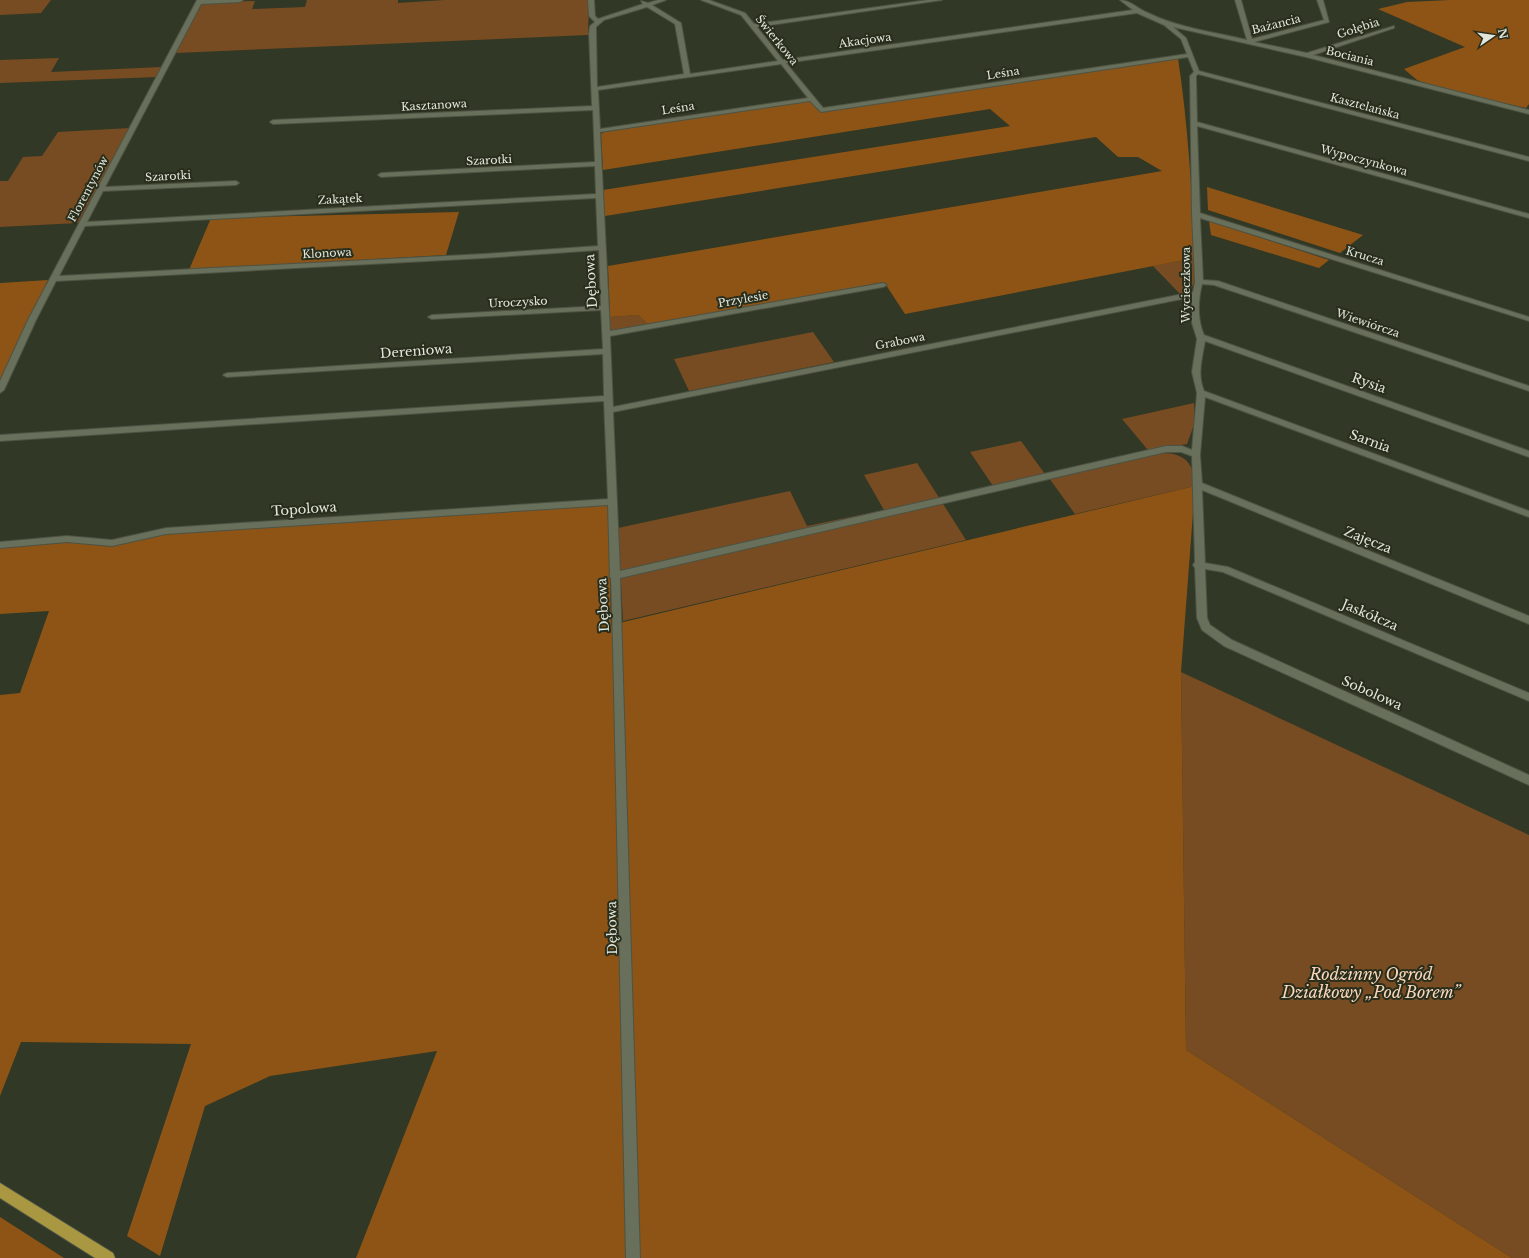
<svg xmlns="http://www.w3.org/2000/svg" width="1529" height="1258" font-family="'Libre Baskerville',serif">
	<style>
		.green { fill: #774c22 }
		.forest { fill: #8e5415 }
		.lines { fill: none; stroke-linecap: round; stroke-linejoin: round }
		.minor-casing { stroke: #4d5343; stroke-width: 2 }
		.major-casing { stroke: #4d5343; stroke-width: 2 }
		.minor { fill: #686f5b; fill-rule: evenodd }
		.major { fill: #a99742; fill-rule: evenodd }
		.labels { text-anchor: middle; dominant-baseline: central; stroke-width: 4; stroke-linejoin: round; paint-order: stroke }
		.far-street-label { font-size: 11px; fill: #e2e6db; stroke: #282d1c }
		.street-label { font-size: 13px; fill: #e2e6db; stroke: #282d1c }
		.near-park-label { font-size: 16px; font-style: italic; fill: #f9d7ba; stroke: #282d1c }
	</style>
	<rect width="100%" height="100%" fill="#313825"/>
	<g class="green">
		<polygon points="0,0 51,0 41,13 0,15"/>
		<polygon points="307,0 398,0 398,3 444,0 589,0 588,35 176,53 200,4 204,2 255,1 252,9 305,7"/>
		<polygon points="59,58 51,72 162,67 157,77 0,83 0,60"/>
		<polygon points="130,128 78,223 0,227 0,181 8,181 23,157 42,156 58,132"/>
		<path d="M1195,258C1195,276 1200,287 1180,294L1153,266Z"/>
		<polygon points="638,315 649,325 613,332 610,330 610,317"/>
		<polygon points="813,332 834,362 689,391 674,359"/>
		<polygon points="1194,403 1195,422 1187,444 1148,450 1122,419"/>
		<polygon points="1021,441 1045,474 993,486 970,452"/>
		<path d="M1160,453C1185,452 1194,464 1195,486L1075,514L1049,478Z"/>
		<polygon points="917,463 966,540 623,621 618,528 790,491 807,526 884,510 864,475"/>
		<polygon points="1181,672 1529,835 1529,1258 1512,1258 1186,1050"/>
	</g>
	<g class="forest">
		<polygon points="1450,0 1529,0 1529,104 1526,108 1444,90 1417,80 1404,69 1465,47 1378,9 1407,2"/>
		<path d="M1178,58C1188,125 1192,191 1195,258L905,314L884,282L649,325L638,315L610,317L608,266L1162,171L1138,157H1118L1096,137L605,216L603,190L1010,126L990,109L603,170L601,134L604,132L811,100L820,111Z"/>
		<polygon points="1207,187 1363,235 1340,253 1208,210"/>
		<polygon points="459,212 446,255 189,270 211,218"/>
		<polygon points="1209,221 1329,260 1319,268 1211,235"/>
		<polygon points="48,280 0,382 0,283"/>
		<polygon points="1195,486 1181,672 1186,1050 1512,1258 356,1258 437,1051 270,1076 205,1106 160,1256 127,1236 191,1044 21,1042 0,1096 0,695 20,693 49,611 0,614 0,548 65,542 112,545 167,534 608,503 611,625"/>
		<polygon points="0,1217 64,1258 0,1258"/>
	</g>
	<g class="lines">
		<g class="minor-casing">
			<path id="minor" d="M197,0H243L240,2L201,4L105,187L236,181L239,183L236,185L103,191L87,222L596,194L595,166L381,177L378,175L381,173L595,162L593,110L273,124L270,122L273,120L592,106L589,33L590,26L595,22L589,16L588,0H594L595,16L598,19L643,4L641,1L648,3L658,0H666L652,5L681,23L690,74L778,61L741,15L701,0H709L745,13L754,24L928,0H942L757,27L783,60L1133,10L1120,0C1130,0 1138,9 1148,13C1179,28 1214,32 1247,40L1235,0H1241L1252,39L1324,20L1317,0H1323L1329,22L1254,42L1307,53L1394,26V28L1313,55L1529,110V114L1306,57L1173,27L1186,38L1199,71L1529,157V161L1198,74L1196,76L1197,122L1529,214V218L1197,126L1200,213L1529,317V321L1200,218L1203,280L1218,281L1529,386V391L1214,285L1202,284C1198,301 1197,319 1204,335L1529,451V457L1205,341C1202,359 1197,374 1204,391L1529,511V517L1205,397L1200,455L1202,483L1529,616V624L1202,490L1205,563L1228,567L1529,693V701L1223,572L1205,569L1207,618L1210,625L1232,640L1529,775V785L1224,646L1202,630L1197,618L1195,568L1193,565L1195,562L1192,456L1181,452H1166L620,578L640,1258H626L613,644L611,578L609,576L610,574L608,505L166,534L112,546L67,542L0,548V542L67,536L112,540L166,528L608,499L604,401L0,441V435L604,396L603,354L227,377L223,375L227,373L603,349L601,310L432,319L428,317L432,315L601,306L599,250L484,258L56,281L36,320L4,390L0,393V381L28,320ZM647,7L675,24L684,74L597,87L596,27L604,20ZM1137,13L1164,25L1181,39L1187,54L823,108L786,63ZM1188,57L1194,72L1190,76L1192,214L1195,282L1193,292L613,407L610,336L883,287L887,285L883,283L610,331L600,132L810,101L821,112ZM781,64L808,98L600,129L598,90ZM596,198L598,246L484,254L59,276L85,226ZM1192,297V323L1197,339L1192,372L1197,393L1192,450L1182,446H1166L620,571L613,412Z"/>
		</g>
		<g class="major-casing">
			<polygon id="major" points="0,1183 113,1253 115,1258 95,1258 0,1198"/>
		</g>
		<use href="#minor" class="minor"/>
		<use href="#major" class="major"/>
	</g>
	<g class="labels">
		<g class="far-street-label">
			<text transform="translate(1276 24) rotate(-14)">Bażancia</text>
			<text transform="translate(1358 28) rotate(-18)">Gołębia</text>
			<text transform="translate(777 40) rotate(51)">Świerkowa</text>
			<text transform="translate(865 40) rotate(-8)">Akacjowa</text>
			<text transform="translate(1350 56) rotate(14)">Bociania</text>
			<text transform="translate(1003 73) rotate(-9)">Leśna</text>
			<text transform="translate(434 105) rotate(-3)">Kasztanowa</text>
			<text transform="translate(1365 106) rotate(15)">Kasztelańska</text>
			<text transform="translate(678 108) rotate(-9)">Leśna</text>
			<text transform="translate(489 160) rotate(-3)">Szarotki</text>
			<text transform="translate(1364 160) rotate(15)">Wypoczynkowa</text>
			<text transform="translate(168 176) rotate(-3)">Szarotki</text>
			<text transform="translate(88 189) rotate(-62)">Florentynów</text>
			<text transform="translate(340 199) rotate(-3)">Zakątek</text>
			<text transform="translate(327 253) rotate(-3)">Klonowa</text>
			<text transform="translate(1365 256) rotate(17)">Krucza</text>
			<text transform="translate(1186 285) rotate(-90)">Wycieczkowa</text>
			<text transform="translate(743 299) rotate(-10)">Przylesie</text>
			<text transform="translate(518 302) rotate(-3)">Uroczysko</text>
			<text transform="translate(1368 323) rotate(19)">Wiewiórcza</text>
			<text transform="translate(900 341) rotate(-11)">Grabowa</text>
		</g>
		<g class="street-label">
			<text transform="translate(591 281) rotate(-93)">Dębowa</text>
			<text transform="translate(416 351) rotate(-4)">Dereniowa</text>
			<text transform="translate(1369 383) rotate(20)">Rysia</text>
			<text transform="translate(1370 441) rotate(20)">Sarnia</text>
			<text transform="translate(304 509) rotate(-4)">Topolowa</text>
			<text transform="translate(1368 540) rotate(22)">Zajęcza</text>
			<text transform="translate(603 605) rotate(-93)">Dębowa</text>
			<text transform="translate(1370 615) rotate(23)">Jaskółcza</text>
			<text transform="translate(1372 693) rotate(24)">Sobolowa</text>
			<text transform="translate(612 928) rotate(-91)">Dębowa</text>
		</g>
		<g class="near-park-label">
			<text x="1371" y="974">Rodzinny Ogród<tspan x="1371" dy="18">Działkowy „Pod Borem”</tspan></text>
		</g>
	</g>
	<g transform="translate(1493 36) rotate(77)" stroke="#282d1c" stroke-width="3" paint-order="stroke">
	<path d="M0-3L7 15L0 10L-7 15Z" fill="#e2e6db"/>
	<text y="-6" font-size="11" font-weight="bold" text-anchor="middle" fill="#e2e6db">N</text>
	</g>
</svg>
